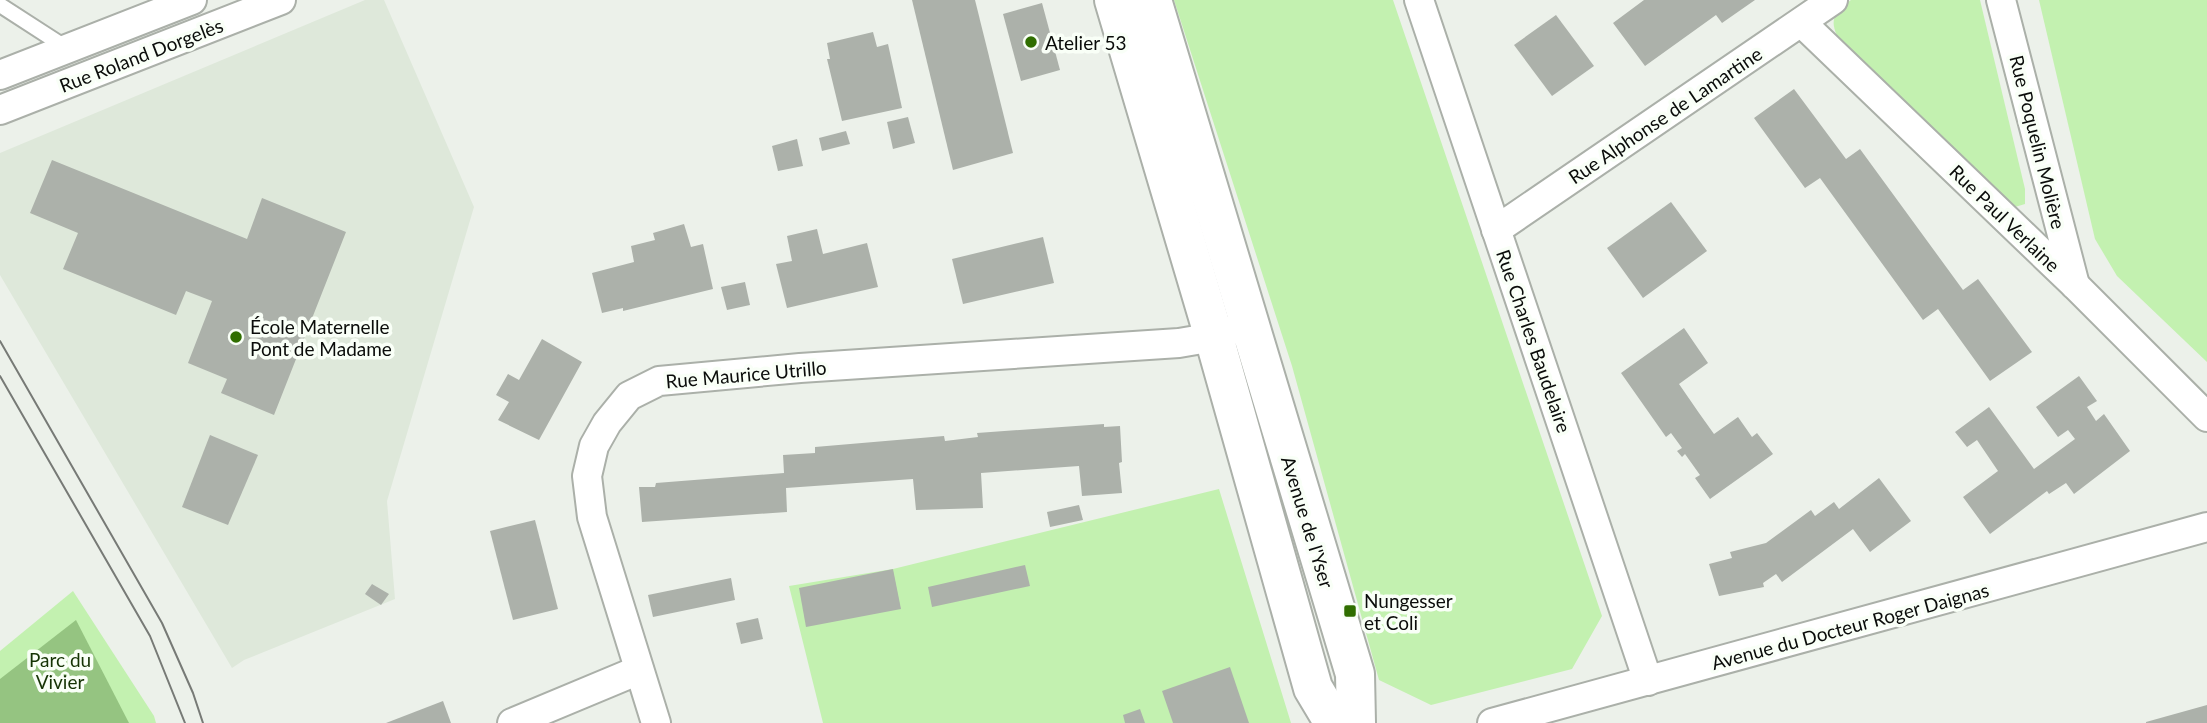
<svg xmlns="http://www.w3.org/2000/svg" width="2207" height="723" font-family="Lato,sans-serif">
	<style>
		.built { fill: #dee8da }
		.green { fill: #c3f1b0 }
		.forest { fill: #95c481 }
		.building { fill: #acb1aa }
		.lines { fill: none; stroke-linecap: round; stroke-linejoin: round }
		.service-casing { stroke: #abb0a9; stroke-width: 18 }
		.minor-casing { stroke: #abb0a9; stroke-width: 32 }
		.secondary-casing { stroke: #abb0a9; stroke-width: 42 }
		.service { stroke: #fff; stroke-width: 14 }
		.minor { stroke: #fff; stroke-width: 28 }
		.secondary { stroke: #fff; stroke-width: 38 }
		.tram { stroke: #777a76; stroke-width: 2 }
		.poi-dot { fill: #306e00; stroke: #f9fff7; stroke-width: 2.5 }
		.labels { text-anchor: middle; dominant-baseline: central; stroke-width: 7; stroke-linejoin: round; paint-order: stroke }
		.poi-label { font-size: 19px; fill: #0a0c0a; stroke: #f9fff7; text-anchor: start }
		.street-label { font-size: 19px; fill: #0a0c0a; stroke: #f9fff7 }
		.park-label { font-size: 19px; fill: #153304; stroke: #f9fff7 }
	</style>
	<rect width="100%" height="100%" fill="#ecf1ea"/>
	<polygon class="built" points="365,0 384,0 474,207 387,501 395,599 244,660 232,668 0,275 0,153"/>
	<g class="green">
		<polygon points="1174,0 1393,0 1602,616 1572,669 1431,705 1379,680 1292,366"/>
		<path d="M1851,0H1980L2025,189V204L2015,207L2003,205L1840,42C1829,21 1832,14 1851,0Z"/>
		<polygon points="2039,0 2207,0 2207,362 2117,276 2095,239"/>
		<polygon points="1219,489 1291,723 823,723 789,586 893,569"/>
		<polygon points="73,591 154,716 156,723 0,723 0,651"/>
	</g>
	<polygon class="forest" points="76,620 129,723 0,723 0,679"/>
	<g class="building">
		<polygon points="912,0 975,0 1013,153 953,170"/>
		<polygon points="1644,0 1755,0 1722,23 1716,15 1645,66 1613,23"/>
		<polygon points="1042,3 1060,70 1021,81 1003,14"/>
		<polygon points="1556,15 1594,66 1552,96 1514,45"/>
		<polygon points="873,32 877,47 888,44 902,108 842,121 827,59 830,59 827,43"/>
		<polygon points="1794,89 1846,159 1860,149 1963,290 1978,279 2032,352 1990,381 1938,309 1923,320 1820,178 1805,188 1754,118"/>
		<polygon points="908,117 915,143 893,149 887,122"/>
		<polygon points="846,131 850,144 822,151 819,138"/>
		<polygon points="797,139 803,166 778,171 772,146"/>
		<polygon points="52,160 247,239 262,198 346,232 274,415 221,393 227,379 188,363 212,301 186,291 176,315 63,269 78,233 30,213"/>
		<polygon points="1671,202 1707,251 1643,298 1607,248"/>
		<polygon points="684,224 691,247 703,244 713,289 623,311 623,308 602,313 592,273 634,262 631,246 655,240 653,233"/>
		<polygon points="817,229 823,254 867,243 878,287 787,308 776,264 792,261 787,236"/>
		<polygon points="1043,237 1054,283 963,304 952,259"/>
		<polygon points="745,282 750,305 727,310 721,287"/>
		<polygon points="1684,328 1708,363 1679,384 1699,413 1714,434 1738,417 1752,437 1757,433 1773,454 1710,499 1695,478 1700,475 1685,454 1682,457 1677,451 1682,448 1671,433 1666,437 1621,373"/>
		<polygon points="542,339 582,362 539,440 498,420 509,402 496,395 508,374 519,380"/>
		<polygon points="2079,376 2097,401 2087,407 2096,421 2104,414 2130,451 2074,494 2066,483 2049,494 2047,491 1990,534 1963,497 1998,471 1977,440 1967,447 1955,432 1989,407 2034,469 2075,439 2068,430 2058,437 2036,407"/>
		<polygon points="1104,424 1104,427 1120,426 1122,462 1119,463 1122,493 1082,496 1079,466 981,473 983,508 916,510 913,479 786,488 787,512 642,522 639,487 655,487 656,483 784,473 783,455 815,453 815,447 944,436 945,441 978,437 977,433"/>
		<polygon points="210,435 258,455 228,525 182,507"/>
		<polygon points="1879,478 1911,521 1870,552 1853,529 1782,582 1776,574 1763,583 1764,587 1719,596 1709,564 1732,558 1730,552 1766,543 1811,510 1815,516 1834,502 1839,509"/>
		<polygon points="1079,505 1083,520 1050,527 1047,512"/>
		<polygon points="535,520 558,609 513,620 490,531"/>
		<polygon points="1025,565 1030,586 932,607 928,587"/>
		<polygon points="893,569 901,609 806,627 799,588"/>
		<polygon points="731,578 735,600 653,617 648,595"/>
		<polygon points="372,584 389,594 381,605 365,594"/>
		<polygon points="758,618 763,639 741,644 736,623"/>
		<polygon points="1230,667 1249,723 1173,723 1162,691"/>
		<polygon points="443,701 451,723 386,723"/>
		<polygon points="2207,705 2207,723 2146,723 2146,722"/>
		<polygon points="1140,709 1145,723 1125,723 1123,715"/>
	</g>
	<g class="lines">
		<g class="service-casing">
			<polyline id="service" points="0,5 68,49"/>
		</g>
		<g class="minor-casing">
			<g id="minor">
				<polyline points="1419,0 1648,681"/>
				<polyline points="2001,0 2075,285"/>
				<polyline points="1802,23 2075,285 2207,417"/>
				<polyline points="0,75 192,0"/>
				<polyline points="0,110 281,0"/>
				<polyline points="1496,230 1833,0"/>
				<polyline points="512,723 639,670"/>
				<polyline points="656,723 592,517 587,476 594,446 607,423 629,396 659,381 800,368 1179,343 1214,337 1230,331"/>
				<polyline points="1492,723 2207,527"/>
			</g>
		</g>
		<g class="secondary-casing">
			<g id="secondary">
				<polyline points="1114,0 1214,337 1313,688 1334,723"/>
				<polyline points="1152,0 1355,674 1356,723"/>
			</g>
		</g>
		<use href="#service" class="service"/>
		<use href="#minor" class="minor"/>
		<use href="#secondary" class="secondary"/>
		<g class="tram">
			<polyline points="0,341 162,623 193,693 203,723"/>
			<polyline points="0,376 150,636 185,723"/>
		</g>
	</g>
	<g class="poi-dot">
		<circle cx="1031" cy="42" r="7"/>
		<circle cx="236" cy="337" r="7"/>
		<rect x="1343" y="604" width="14" height="14" rx="3.5"/>
	</g>
	<g class="labels">
		<g class="poi-label">
			<text x="1045" y="42">Atelier 53</text>
			<text x="250" y="326">École Maternelle<tspan x="250" dy="22">Pont de Madame</tspan></text>
			<text x="1364" y="600">Nungesser<tspan x="1364" dy="22">et Coli</tspan></text>
		</g>
		<g class="street-label">
			<text transform="translate(141 55) rotate(-21)">Rue Roland Dorgelès</text>
			<text transform="translate(1665 115) rotate(-34)">Rue Alphonse de Lamartine</text>
			<text transform="translate(2038 142) rotate(76)">Rue Poquelin Molière</text>
			<text transform="translate(2005 218) rotate(44)">Rue Paul Verlaine</text>
			<text transform="translate(1534 341) rotate(71)">Rue Charles Baudelaire</text>
			<text transform="translate(746 374) rotate(-5)">Rue Maurice Utrillo</text>
			<text transform="translate(1308 522) rotate(73)">Avenue de l'Yser</text>
			<text transform="translate(1850 626) rotate(-15)">Avenue du Docteur Roger Daignas</text>
		</g>
		<g class="park-label">
			<text x="60" y="659">Parc du<tspan x="60" dy="22">Vivier</tspan></text>
		</g>
	</g>
</svg>
